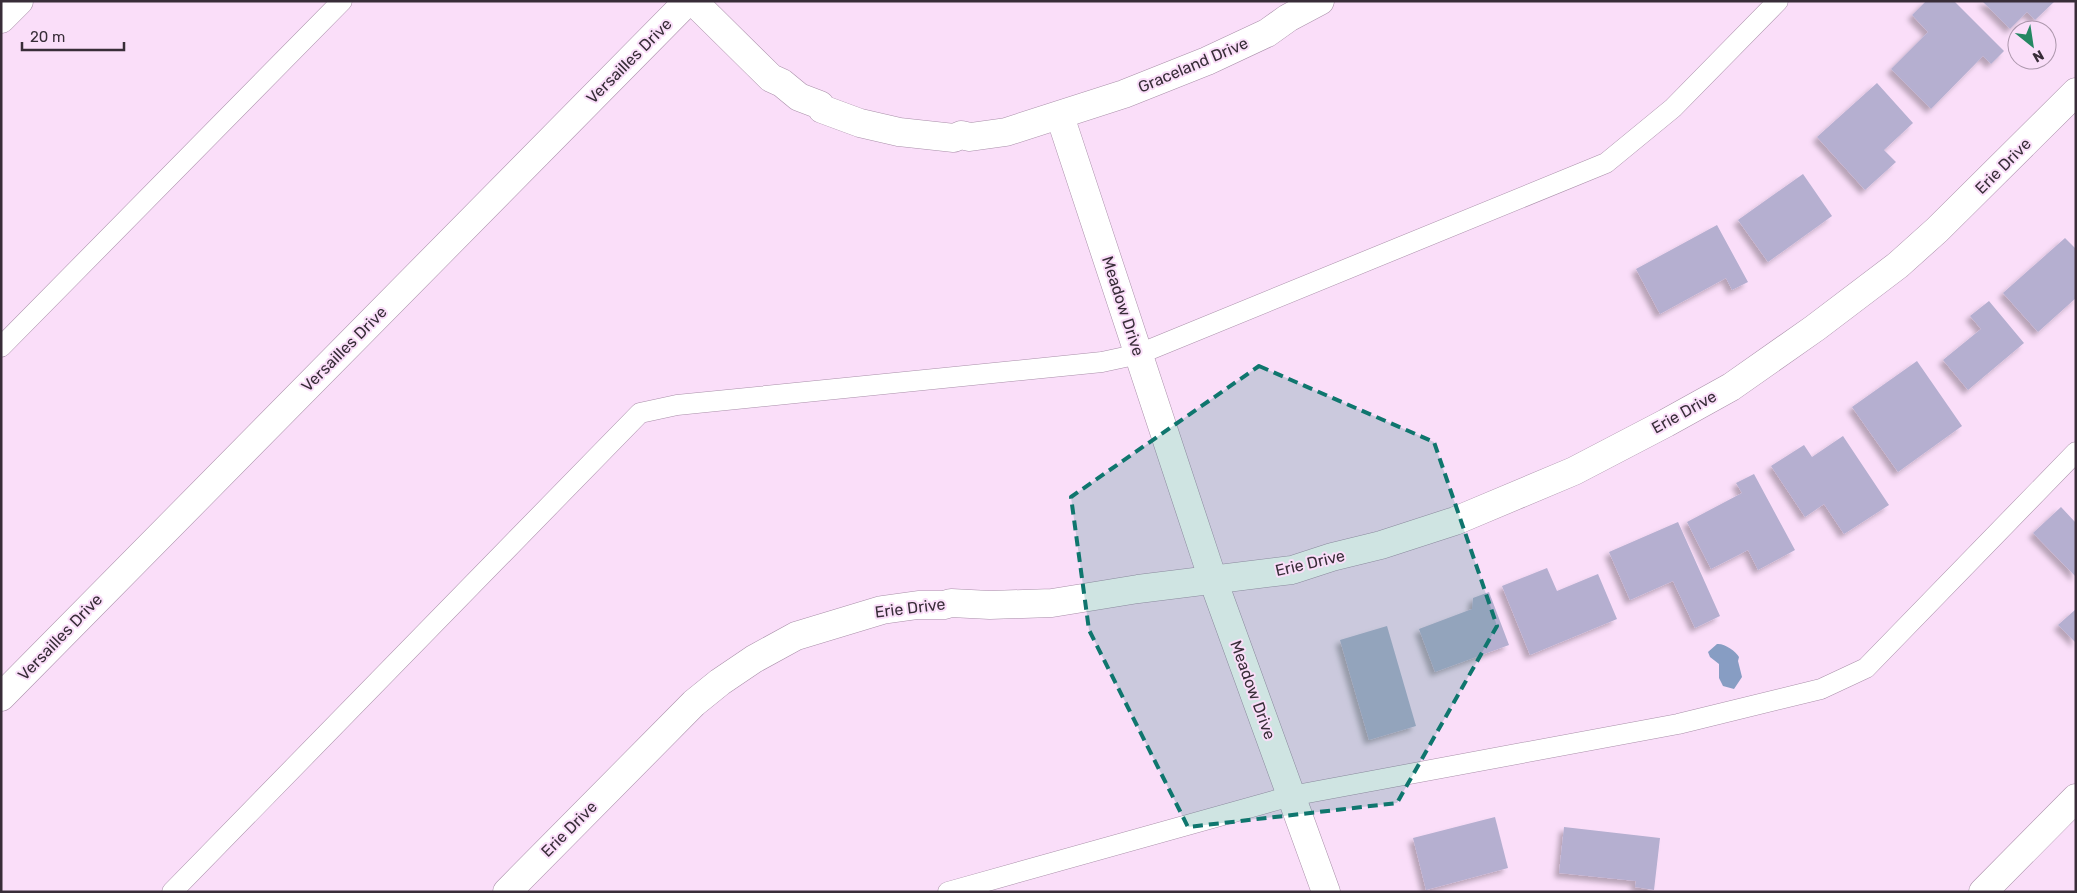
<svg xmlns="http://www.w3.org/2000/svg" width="2077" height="893" font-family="Rubik,sans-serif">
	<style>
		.water { fill: #879dc3 }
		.building { fill: #b5afd0; filter: url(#shadow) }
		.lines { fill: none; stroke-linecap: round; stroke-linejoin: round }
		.service-casing { stroke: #a98fa9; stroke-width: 21 }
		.minor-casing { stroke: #a98fa9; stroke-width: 29 }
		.tertiary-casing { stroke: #a98fa9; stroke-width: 29 }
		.service { stroke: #fff; stroke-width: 20 }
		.minor { stroke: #fff; stroke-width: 28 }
		.tertiary { stroke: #fff; stroke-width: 28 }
		.marked { fill: #0f766e; fill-opacity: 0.2; stroke: #0f766e; stroke-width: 4; stroke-dasharray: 10 6; stroke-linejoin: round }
		.labels { text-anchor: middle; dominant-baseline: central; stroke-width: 4; stroke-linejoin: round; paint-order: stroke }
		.street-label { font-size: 16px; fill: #382d38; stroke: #fadef9 }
	</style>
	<defs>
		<filter id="shadow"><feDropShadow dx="-4.5" dy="4.5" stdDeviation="2.5" flood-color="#0004"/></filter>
	</defs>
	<rect width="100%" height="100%" fill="#fadef9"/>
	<path class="water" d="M1717,644C1724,643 1736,651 1739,657L1738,661L1742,677L1734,689L1723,686L1719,678V664L1710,657L1708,652Z"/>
	<g class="building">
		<polygon points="1926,1 1954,1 2004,51 1991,64 1983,56 1931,109 1891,69 1928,32 1912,15"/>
		<polygon points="1982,1 2055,1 2035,20 2027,12 2010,29"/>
		<polygon points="1877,83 1913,123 1884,150 1896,162 1865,190 1817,137"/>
		<polygon points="1803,174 1832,216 1768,262 1738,220"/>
		<polygon points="1717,225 1748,282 1732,290 1726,278 1660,314 1636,269"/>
		<polygon points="2065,238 2076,249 2076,298 2038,332 2003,293"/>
		<polygon points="1989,301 2024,343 1968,390 1943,360 1981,329 1970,316"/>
		<polygon points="1917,361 1962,426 1898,472 1852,407"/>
		<polygon points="1843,436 1889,505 1844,534 1824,504 1805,517 1771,466 1804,445 1812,457"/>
		<polygon points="1754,474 1795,550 1758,570 1748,550 1711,569 1687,522 1742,493 1736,483"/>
		<polygon points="2061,507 2076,523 2076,577 2033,533"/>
		<polygon points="1678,522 1720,616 1695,628 1673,581 1630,600 1609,552"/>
		<polygon points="1547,568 1557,591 1598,574 1617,619 1530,655 1502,586"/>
		<polygon points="1489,592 1509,645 1435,672 1419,629 1472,609 1473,598"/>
		<polygon points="2076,609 2076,643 2058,625"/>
		<polygon points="1387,626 1416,726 1369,740 1340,640"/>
		<polygon points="1495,817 1508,868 1426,890 1413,838"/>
		<polygon points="1564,827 1660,838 1654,890 1635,887 1636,881 1559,873"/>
	</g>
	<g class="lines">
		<g class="service-casing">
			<g id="service">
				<polyline points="1,347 342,1"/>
				<polyline points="172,892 640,413 677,405 1102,362 1139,354 1606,163 1673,108 1778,1"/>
				<polyline points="948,892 1291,796 1678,724 1821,689 1866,668 2076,452"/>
			</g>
		</g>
		<g class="minor-casing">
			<g id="minor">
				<polyline points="1,19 19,1"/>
				<polyline points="1060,116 1213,580 1326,892"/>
				<polyline points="507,892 694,703 720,682 754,659 796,636 882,610 918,605 944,605 951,603 990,605 1052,603 1138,589 1292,570 1332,557 1381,545 1455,521 1574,471 1666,423 1731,387 1815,328 1898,265 1937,230 2076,92"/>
				<polyline points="1983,892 2076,798"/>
			</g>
		</g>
		<g class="tertiary-casing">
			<g id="tertiary">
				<polyline points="693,1 771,78 782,83 799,97 820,105 822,109 860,123 899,132 954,138 961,135 970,137 1006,132 1124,94 1207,61 1267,33 1288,18 1320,1"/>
				<polyline points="1,697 688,1"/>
			</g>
		</g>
		<use href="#service" class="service"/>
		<use href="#minor" class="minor"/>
		<use href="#tertiary" class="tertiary"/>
	</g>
	<path class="marked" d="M1259,366L1434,442L1497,626L1397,803L1188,827L1089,630L1071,497Z"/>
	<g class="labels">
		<g class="street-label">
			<text transform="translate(629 61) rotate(-45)">Versailles Drive</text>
			<text transform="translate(1193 65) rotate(-23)">Graceland Drive</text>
			<text transform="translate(2003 166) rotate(-45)">Erie Drive</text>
			<text transform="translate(1123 306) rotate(72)">Meadow Drive</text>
			<text transform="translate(344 349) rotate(-45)">Versailles Drive</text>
			<text transform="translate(1684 412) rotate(-29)">Erie Drive</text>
			<text transform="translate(1310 563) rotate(-13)">Erie Drive</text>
			<text transform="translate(910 608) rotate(-7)">Erie Drive</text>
			<text transform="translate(60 637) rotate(-46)">Versailles Drive</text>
			<text transform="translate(1253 690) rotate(70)">Meadow Drive</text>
			<text transform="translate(569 829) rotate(-45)">Erie Drive</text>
		</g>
	</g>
	<rect width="2077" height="893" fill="none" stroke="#382d38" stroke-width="5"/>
	<g transform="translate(2032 45) rotate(150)"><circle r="24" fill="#fadef9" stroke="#ac97ac"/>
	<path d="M0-4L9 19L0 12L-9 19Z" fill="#248762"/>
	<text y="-8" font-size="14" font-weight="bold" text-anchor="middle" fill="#382d38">N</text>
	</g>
	<path d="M22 42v8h102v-8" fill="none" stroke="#382d38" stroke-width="2.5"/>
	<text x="30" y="42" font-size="15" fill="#382d38" stroke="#fadef9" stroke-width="4" paint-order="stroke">20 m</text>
</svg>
